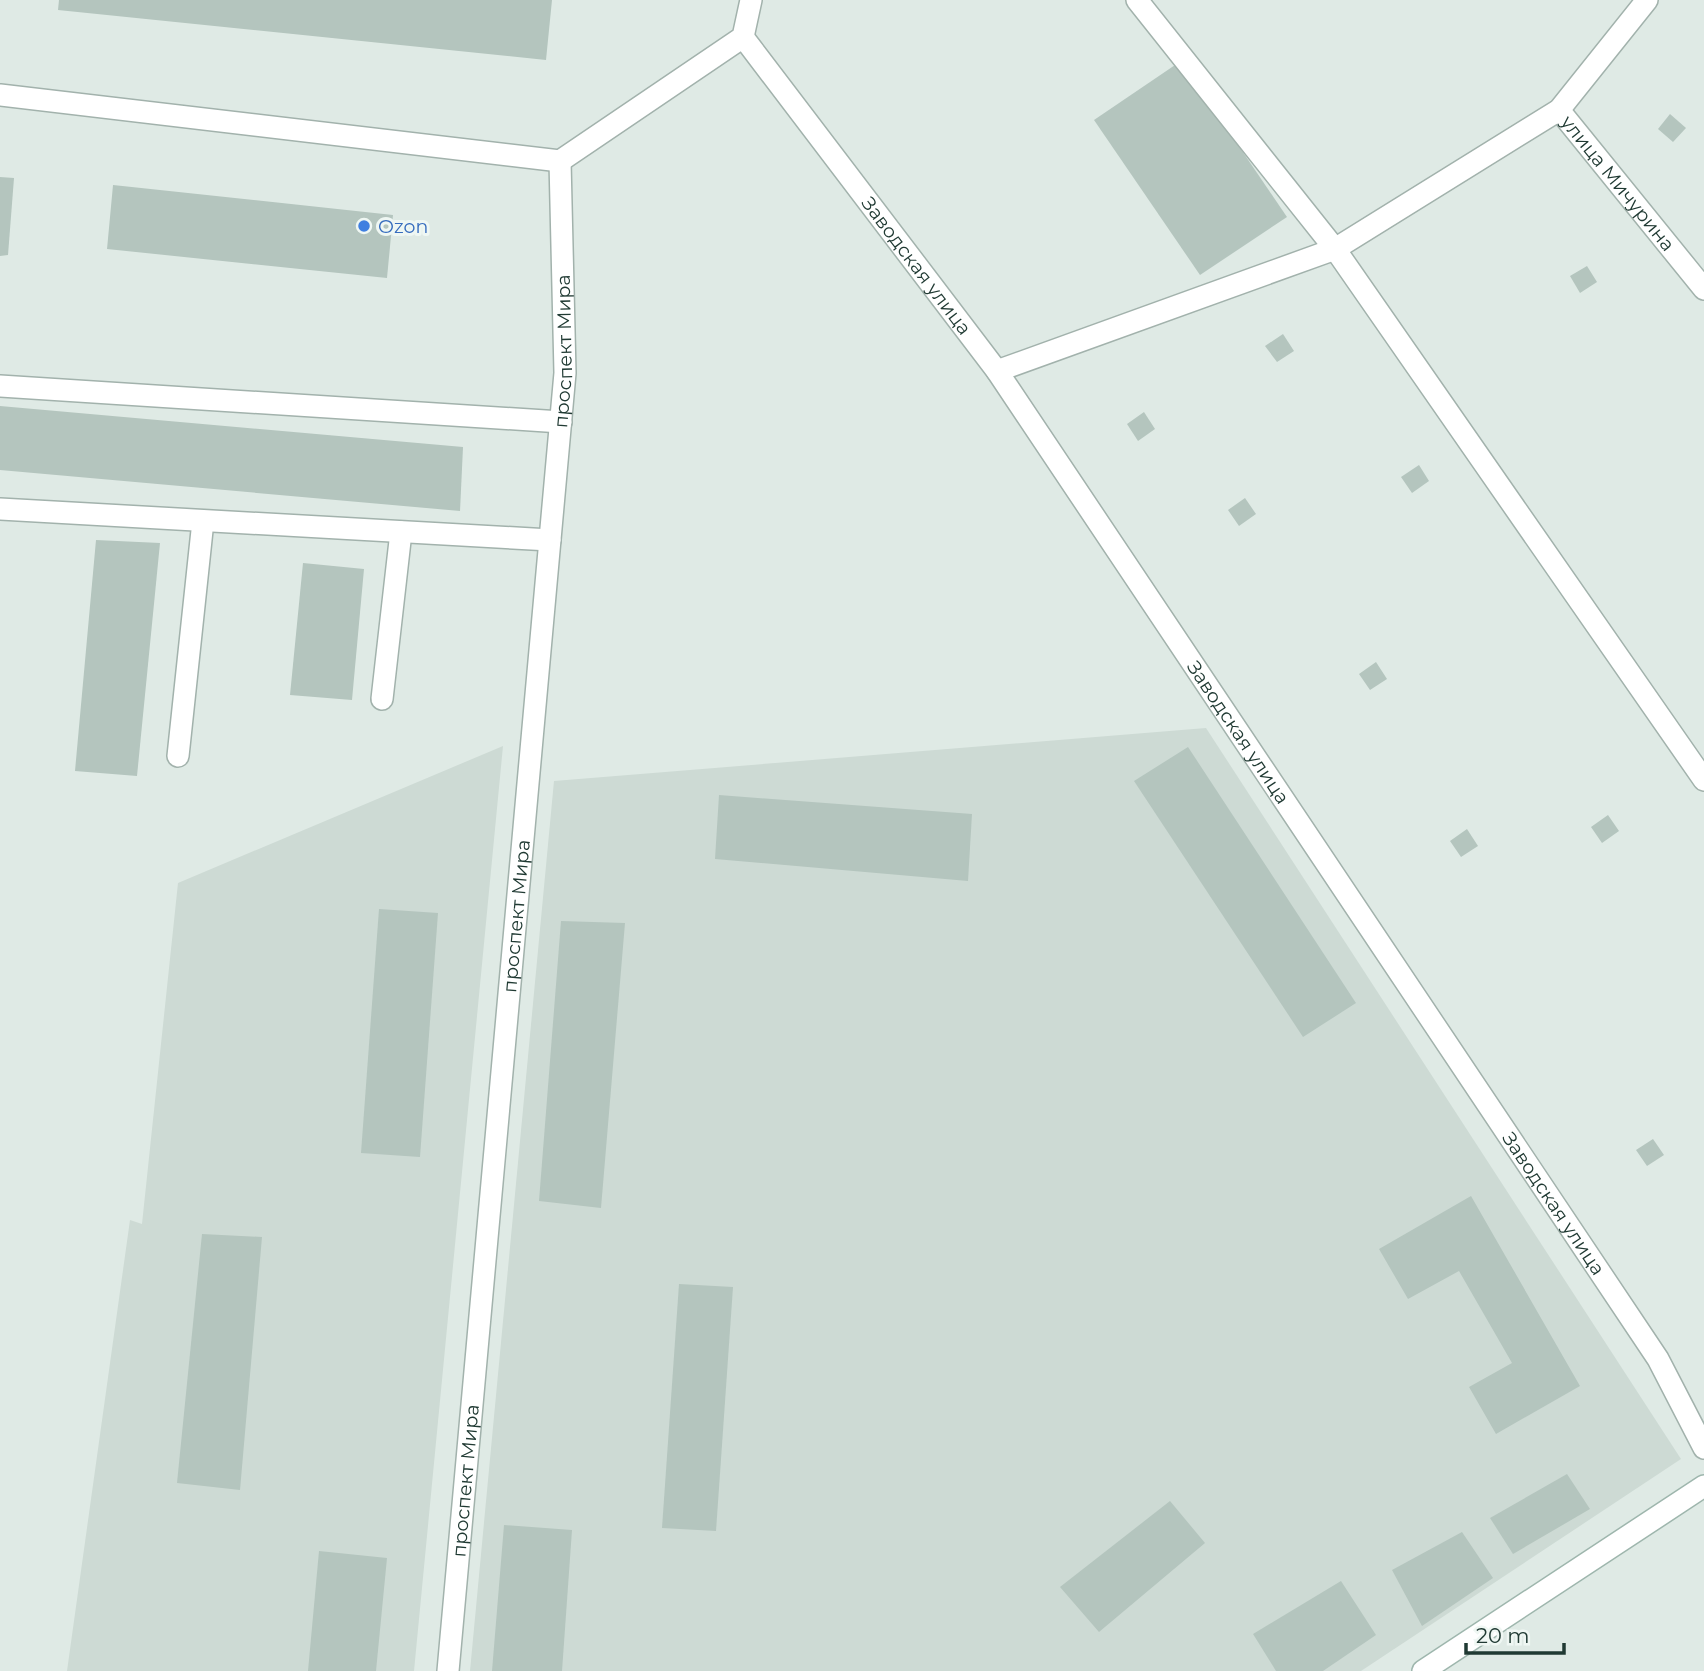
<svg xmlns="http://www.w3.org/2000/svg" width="1704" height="1671" font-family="Montserrat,sans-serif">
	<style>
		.built { fill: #cddad4 }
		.building { fill: #b4c5be }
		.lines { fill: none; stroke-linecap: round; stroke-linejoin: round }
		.street-casing { stroke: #a2b2ac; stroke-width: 24 }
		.secondary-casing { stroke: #9eb6ad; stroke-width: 24 }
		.street { stroke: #fff; stroke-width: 21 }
		.secondary { stroke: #fff; stroke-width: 21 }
		.shop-dot { fill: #3f7fe0; stroke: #eff7f3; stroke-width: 2.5 }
		.labels { text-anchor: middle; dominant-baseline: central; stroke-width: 6; stroke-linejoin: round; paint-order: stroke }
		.street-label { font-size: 19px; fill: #203a33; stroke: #eff7f3 }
		.shop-label { font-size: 19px; fill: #366cbe; stroke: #eff7f3; text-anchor: start }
	</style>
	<rect width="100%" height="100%" fill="#dfeae5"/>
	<g class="built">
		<polygon points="1206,728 1681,1459 1361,1671 470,1671 554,781"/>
		<polygon points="503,746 414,1671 67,1671 130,1220 142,1224 178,883"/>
	</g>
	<g class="building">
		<polygon points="59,0 552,0 546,60 58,10"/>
		<polygon points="1181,61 1287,217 1200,275 1094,120"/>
		<polygon points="1670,114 1686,128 1673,142 1658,129"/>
		<polygon points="0,177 14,178 8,255 0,256"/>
		<polygon points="113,185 393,215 387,278 107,249"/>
		<polygon points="1587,266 1597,282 1580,293 1570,276"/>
		<polygon points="1283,334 1294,351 1277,362 1265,346"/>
		<polygon points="0,406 463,447 460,511 0,470"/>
		<polygon points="1144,412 1155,429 1138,441 1127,424"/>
		<polygon points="1419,465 1429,481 1412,493 1401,477"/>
		<polygon points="1245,498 1256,514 1239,526 1228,510"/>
		<polygon points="96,540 160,543 137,776 75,771"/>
		<polygon points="303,563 364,569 352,700 290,695"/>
		<polygon points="1376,662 1387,679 1370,690 1359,674"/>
		<polygon points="1188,747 1356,1003 1303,1037 1134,781"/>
		<polygon points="719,795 972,814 968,881 715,859"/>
		<polygon points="1608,815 1619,831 1602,843 1591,827"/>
		<polygon points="1467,829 1478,846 1461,857 1450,841"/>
		<polygon points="379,909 438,913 420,1157 361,1153"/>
		<polygon points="561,921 625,923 601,1208 539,1201"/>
		<polygon points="1653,1139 1664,1155 1647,1166 1636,1150"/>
		<polygon points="1471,1196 1580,1386 1496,1434 1469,1387 1512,1363 1459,1271 1408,1299 1379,1249"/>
		<polygon points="202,1234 262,1237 240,1490 177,1483"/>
		<polygon points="679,1284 733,1287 716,1531 662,1528"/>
		<polygon points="1567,1474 1590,1509 1513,1554 1490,1518"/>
		<polygon points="1170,1501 1205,1543 1099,1632 1060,1587"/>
		<polygon points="504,1525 572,1530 562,1671 492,1671"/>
		<polygon points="1462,1532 1493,1578 1422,1626 1392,1570"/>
		<polygon points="319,1551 387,1558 376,1671 308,1671"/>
		<polygon points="1341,1581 1376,1635 1323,1671 1276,1671 1253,1634"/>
	</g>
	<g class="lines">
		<g class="street-casing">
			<g id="street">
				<polyline points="1137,0 1335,249 1704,780"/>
				<path id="s1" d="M743,37L997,371L1658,1359L1704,1448"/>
				<polyline points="0,95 560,161 743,37 751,0"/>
				<path id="s2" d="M1559,110L1704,289"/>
				<polyline points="997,371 1335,249 1559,110 1647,0"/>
				<polyline points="0,386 561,422"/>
				<polyline points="0,509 550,540"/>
				<polyline points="382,699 401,532"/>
				<polyline points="178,756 203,521"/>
				<path id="s3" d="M448,1671L565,373L560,161"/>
			</g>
		</g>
		<g class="secondary-casing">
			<polyline id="secondary" points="1423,1671 1704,1486"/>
		</g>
		<use href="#street" class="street"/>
		<use href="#secondary" class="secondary"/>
	</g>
	<circle class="shop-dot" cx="364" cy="226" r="7"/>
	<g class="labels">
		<g class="street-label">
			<text stroke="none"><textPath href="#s2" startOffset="94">улица Мичурина</textPath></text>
			<text stroke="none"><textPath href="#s1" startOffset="287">Заводская улица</textPath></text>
			<text stroke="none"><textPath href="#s3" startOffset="1325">проспект Мира</textPath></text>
			<text stroke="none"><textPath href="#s1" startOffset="854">Заводская улица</textPath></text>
			<text stroke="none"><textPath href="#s3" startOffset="758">проспект Мира</textPath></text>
			<text stroke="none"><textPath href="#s1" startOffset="1421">Заводская улица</textPath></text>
			<text stroke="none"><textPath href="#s3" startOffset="191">проспект Мира</textPath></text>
		</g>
		<g class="shop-label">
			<text x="378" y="226">Ozon</text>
		</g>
	</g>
	<path d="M1466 1643v10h98v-10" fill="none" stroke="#203a33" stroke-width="3.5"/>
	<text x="1476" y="1643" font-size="21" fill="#203a33" stroke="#eff7f3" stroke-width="5" paint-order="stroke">20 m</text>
</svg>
